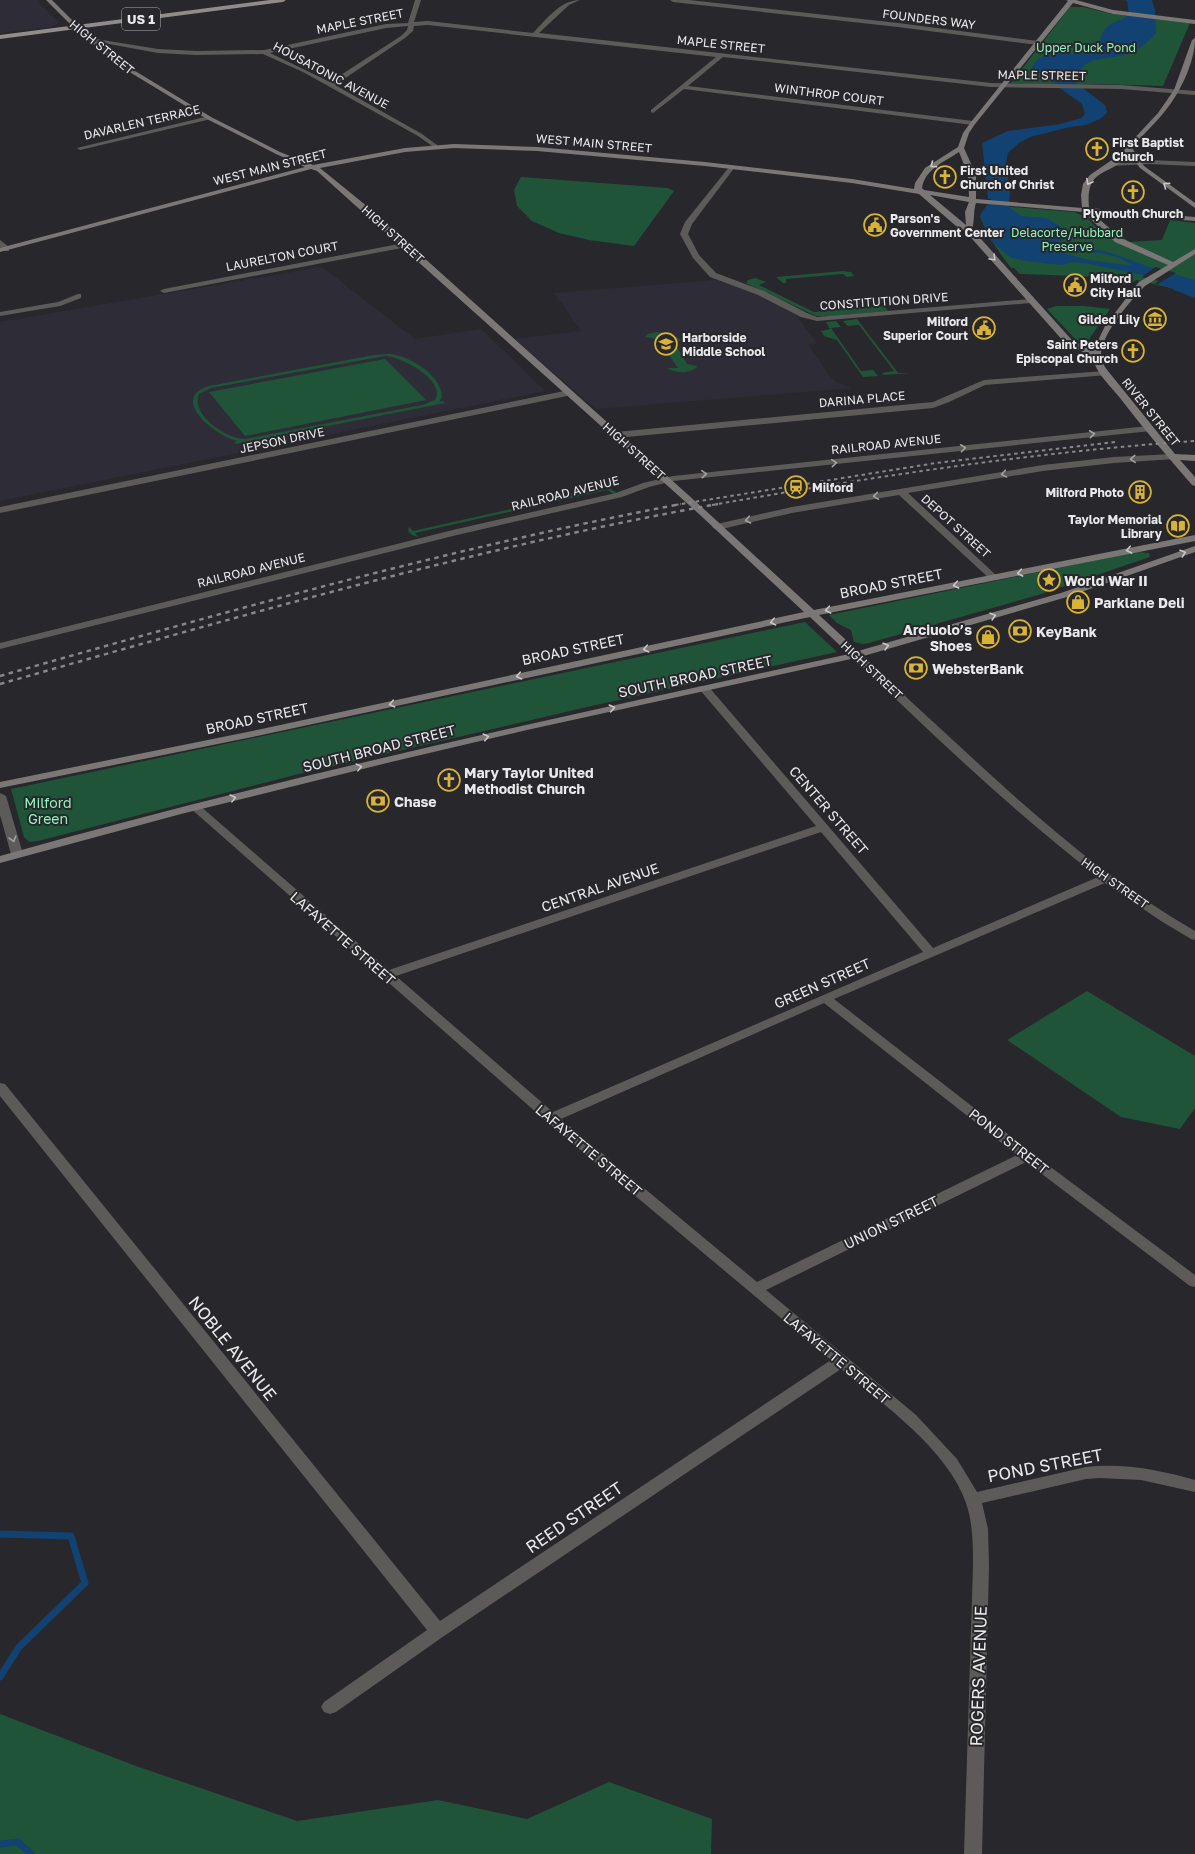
<svg xmlns="http://www.w3.org/2000/svg" width="1195" height="1854" font-family="'Golos Text',sans-serif">
	<style>
		.built { fill: #2e2d37 }
		.green { fill: #1f5439; fill-rule: evenodd }
		.water { fill: #114272; fill-rule: evenodd }
		.pier { fill: #28272b }
		.lines { fill: none; stroke-linecap: round; stroke-linejoin: round }
		.stream { stroke: #114272; stroke-width: 7 }
		.street { fill: #5d5b5a; fill-rule: evenodd }
		.secondary { fill: #7b7776; fill-rule: evenodd }
		.primary { fill: #918c8c; fill-rule: evenodd }
		.rail-far1 { stroke: #87878a; stroke-width: 2; stroke-dasharray: 3.5 3.5; stroke-linecap: butt }
		.rail { stroke: #87878a; stroke-width: 2.5; stroke-dasharray: 4.5 4.5; stroke-linecap: butt }
		.oneway { stroke: #c8c7c9 }
		.oneway2 { stroke: #a3a2a3 }
		.labels { text-anchor: middle; dominant-baseline: central; stroke-width: 4; stroke-linejoin: round; paint-order: stroke }
		.far-street-label { font-size: 12px; fill: #e9e9ec; stroke: #28272b }
		.far-park-label { font-size: 12px; fill: #8df5bb; stroke: #28272b }
		.far-poi-label { font-size: 12px; font-weight: bold; fill: #e9e9ec; stroke: #28272b; text-anchor: start }
		.shield { fill: #28272b; stroke: #afafb2; stroke-width: 1 }
		.shield-label { font-size: 13px; font-weight: bold; fill: #e9e9ec }
		.poi-label { font-size: 14px; font-weight: bold; fill: #e9e9ec; stroke: #28272b; text-anchor: start }
		.street-label { font-size: 14px; fill: #e9e9ec; stroke: #28272b }
		.park-label { font-size: 14px; fill: #8df5bb; stroke: #28272b }
		.near-street-label { font-size: 17px; fill: #e9e9ec; stroke: #28272b }
	</style>
	<rect width="100%" height="100%" fill="#28272b"/>
	<g class="built">
		<polygon points="0,0 39,0 40,4 59,23 50,27 0,33"/>
		<polygon points="322,267 415,339 481,329 545,391 0,501 0,322"/>
		<polygon points="717,280 763,297 794,313 817,343 808,345 829,375 836,382 852,388 596,409 514,339 581,331 554,293"/>
	</g>
	<g class="green">
		<polygon points="1070,7 1083,7 1112,14 1190,23 1163,86 1100,84 1056,86 1011,83"/>
		<polygon points="521,177 668,188 674,191 634,246 589,240 559,233 532,221 517,206 514,190"/>
		<path d="M987,205L1074,212L1086,217L1098,229L1118,233L1129,242L1162,240L1170,220L1195,223V290L1176,291L1171,288L1136,280L1129,285L1106,283L1105,277L1020,274L1014,268H1011C998,251 987,236 980,216Z"/>
		<polygon points="843,271 851,272 854,276 847,277 843,274 786,279 786,283 783,283 776,277"/>
		<polygon points="755,278 766,282 759,285 814,312 885,306 888,311 832,316 816,316 746,283 748,280"/>
		<polygon points="1056,306 1084,306 1110,309 1087,342 1077,341 1047,309"/>
		<polygon points="857,319 898,373 911,373 884,375 882,373 894,371 859,325 848,326 843,321"/>
		<polygon points="836,321 841,327 831,328 861,371 873,370 878,376 863,377 837,340 824,336 821,331 830,329 826,322"/>
		<path d="M657,332C667,333 675,335 682,341L673,340L687,364L697,366L696,368C688,374 675,373 667,368H678L658,339L645,337L648,334Z"/>
		<path d="M390,354C409,356 441,374 442,397L439,402L443,401L445,403L236,444L234,442L238,441C216,437 168,398 209,386L374,355ZM385,356C400,356 447,380 435,400L422,405L245,439C227,439 190,415 199,394L211,388Z"/>
		<polygon points="385,359 426,400 245,436 209,392"/>
		<polygon points="611,489 617,493 615,495 607,490 415,533 418,537 412,535 408,531 409,527 413,531 560,498 557,495"/>
		<polygon points="1136,552 1149,553 1150,557 1038,595 869,643 863,644 854,642 851,630 837,623 829,615"/>
		<polygon points="805,622 837,652 587,707 295,775 38,841 29,842 24,837 11,789"/>
		<polygon points="1087,991 1195,1056 1195,1108 1180,1129 1121,1117 1007,1040"/>
		<polygon points="0,1714 136,1766 297,1821 438,1800 527,1819 609,1782 712,1819 711,1854 0,1854"/>
	</g>
	<path class="water" d="M1123,0H1152L1155,10L1156,33C1148,42 1140,49 1128,54C1107,61 1080,53 1076,83L1105,105L1107,113L1100,119L1086,125L1070,127L1030,137L1019,143L1008,153L1006,163L1008,169V182L1010,190L1009,207L1021,216L1046,218L1065,229L1068,236L1057,244L1104,251L1126,258L1149,267L1195,280V298C1182,294 1171,287 1158,284L1163,279L1085,263L1072,262L1062,265L1026,261L1010,257L991,241L980,216C983,209 988,206 991,199H988L982,143L1008,131L1060,124L1081,118L1085,114L1082,104L1061,89L1054,82L1034,71L1032,67C1034,64 1036,60 1040,58C1054,49 1076,58 1092,51C1102,46 1099,35 1106,28C1112,21 1123,21 1129,14L1127,1ZM1061,253C1085,251 1114,251 1133,266L1089,260Z"/>
	<polygon class="pier" points="1155,267 1176,273 1156,285 1156,283 1159,281 1142,277"/>
	<g class="lines">
		<g class="stream">
			<polyline points="0,1534 71,1536 85,1583 19,1647 0,1677"/>
			<polyline points="0,1844 18,1842 31,1854"/>
		</g>
		<g class="street">
			<path d="M415,0H421L414,22L428,21L533,33C546,20 560,0 580,0L569,5L539,33L991,83L1121,85L1195,91V95L1121,89L991,87L723,57L688,86L973,121L976,123L973,125L684,89L653,113L651,112V110L716,57L428,25L414,26L413,31L405,38L335,85L422,134L437,145V147L435,148L418,136L303,72L263,54L196,55L158,53L87,40L90,38L158,49L196,51L264,50L386,24L408,23ZM408,26L407,30L401,36L330,82L270,53L386,28Z"/>
			<polygon points="670,0 689,0 898,23 1038,41 1041,43 1038,45 898,27 673,2"/>
			<polygon points="209,116 211,117 211,119 80,150 77,148"/>
			<polygon points="1148,160 1195,162 1195,166 1148,164 1111,166 1108,164 1111,162"/>
			<polygon points="732,165 735,167 692,224 688,234 699,255 716,273 764,291 807,313 817,317 1031,299 1035,301 1031,303 817,321 801,317 758,295 710,277 693,258 680,234 685,222 730,166"/>
			<polygon points="0,240 9,247 9,251 3,251 0,247"/>
			<polygon points="404,243 407,243 407,247 164,293 160,291 164,289"/>
			<polygon points="78,294 81,294 81,298 60,306 0,316 0,312 58,302"/>
			<polygon points="1105,371 1109,373 1108,375 985,385 949,402 933,408 616,438 612,435 616,432 933,402 984,380"/>
			<polygon points="569,390 573,393 572,395 0,513 0,507"/>
			<polygon points="1148,426 1151,427 1151,431 673,481 649,487 622,497 457,535 0,649 0,643 457,529 616,493 643,483 673,476"/>
			<polygon points="1172,454 1175,455 1176,457 1175,459 1114,463 1043,471 908,493 997,576 999,578 997,580 991,580 899,495 792,513 717,530 712,527 717,524 792,507 1043,465 1114,457"/>
			<path d="M856,652L860,653C895,687 932,721 968,754C1039,820 1111,882 1195,931V940L1191,939L1161,921L1105,883L834,999L1032,1153L1195,1275V1287L1190,1286L1026,1162L766,1290L916,1415L957,1459L977,1492L1086,1467C1124,1463 1159,1470 1195,1480V1492L1141,1480L1100,1478L1086,1479L982,1503L988,1529L989,1566L982,1854H964L973,1566C973,1545 973,1523 966,1503C948,1450 883,1404 841,1369L444,1636L336,1712L330,1714L324,1712L321,1707L324,1702L427,1630L0,1096V1083L5,1084L440,1621L831,1360L546,1121L189,807L191,805H199L389,970L816,826L700,690L699,688L700,686H708L933,948L1098,877C1011,810 931,733 852,657L851,655L852,653ZM821,832L923,952L553,1112L396,976ZM824,1003L1017,1155L757,1282L561,1119Z"/>
			<polygon points="0,793 6,796 23,854 21,856 17,857 11,854 0,815"/>
		</g>
		<path class="secondary" d="M46,0H52L78,26L122,63L211,117L280,152L313,165L405,148L454,144L537,147L705,162L852,179L914,189L915,183L925,168L958,147L963,133L971,122L1068,1L1066,0H1076L1113,10L1195,20V24L1113,14L1073,3L975,124L969,133L964,148L976,175V199L1082,208L1081,195L1083,184L1090,175L1122,153L1129,144L1158,113L1174,90L1192,40L1195,38C1195,64 1178,97 1161,116C1152,127 1140,137 1132,148L1144,166L1195,203V208L1140,168L1129,153C1111,179 1085,164 1089,208L1195,217V221L1092,213L1121,238L1173,262L1195,249V254L1145,286C1131,300 1102,333 1101,354C1101,361 1104,366 1108,371L1175,454L1195,455V461L1180,460L1195,477V486L1192,485C1167,456 1143,428 1120,398C1111,386 1095,373 1093,357L1065,343L965,231L956,226L919,194L852,183L705,166L537,151L454,148L405,152L320,168L363,203L705,510L814,610L1195,535V541L819,615L858,651L1061,593L1195,546V552L1067,597L860,657L527,730L391,762L181,814L0,863V856C280,777 564,716 849,654L810,617L257,736L0,788V782L257,730L804,612L699,514L317,171L311,169L0,252V248L305,167L276,154L207,119L118,65L74,28ZM959,152L968,175L969,197L924,190L922,188C925,169 944,162 959,152ZM930,195L969,202L965,212L966,225ZM976,203L1083,212L1115,242L1168,265L1139,282L1134,288L1105,326L1093,351L1071,339L972,229C975,220 973,212 976,203Z"/>
		<polygon class="primary" points="270,0 286,0 283,2 0,39 0,35"/>
		<g class="rail-far1">
			<polyline points="675,505 936,463 1115,442"/>
			<path d="M712,505C872,477 1033,452 1195,441"/>
		</g>
		<g class="rail">
			<path d="M0,676C225,612 450,548 681,504"/>
			<path d="M0,684C237,617 474,548 718,504"/>
		</g>
	</g>
	<defs><path id="oneway-chevron" d="M-2-3.5L2.5 0L-2 3.5" fill="none" stroke-width="1.6" stroke-linecap="round" stroke-linejoin="round"/></defs>
	<g class="oneway">
		<use href="#oneway-chevron" transform="translate(933 165) rotate(144)"/>
		<use href="#oneway-chevron" transform="translate(1089 182) rotate(118)"/>
		<use href="#oneway-chevron" transform="translate(1166 185) rotate(-143)"/>
		<use href="#oneway-chevron" transform="translate(993 258) rotate(47)"/>
		<use href="#oneway-chevron" transform="translate(1129 550) rotate(168)"/>
		<use href="#oneway-chevron" transform="translate(1183 553) rotate(-19)"/>
		<use href="#oneway-chevron" transform="translate(1020 573) rotate(169)"/>
		<use href="#oneway-chevron" transform="translate(956 585) rotate(169)"/>
		<use href="#oneway-chevron" transform="translate(828 610) rotate(169)"/>
		<use href="#oneway-chevron" transform="translate(993 616) rotate(-16)"/>
		<use href="#oneway-chevron" transform="translate(773 622) rotate(168)"/>
		<use href="#oneway-chevron" transform="translate(886 646) rotate(-16)"/>
		<use href="#oneway-chevron" transform="translate(646 649) rotate(168)"/>
		<use href="#oneway-chevron" transform="translate(519 676) rotate(168)"/>
		<use href="#oneway-chevron" transform="translate(392 704) rotate(168)"/>
		<use href="#oneway-chevron" transform="translate(612 708) rotate(-12)"/>
		<use href="#oneway-chevron" transform="translate(486 737) rotate(-13)"/>
		<use href="#oneway-chevron" transform="translate(359 767) rotate(-14)"/>
		<use href="#oneway-chevron" transform="translate(233 798) rotate(-14)"/>
	</g>
	<g class="oneway2">
		<use href="#oneway-chevron" transform="translate(1092 434) rotate(-6)"/>
		<use href="#oneway-chevron" transform="translate(963 448) rotate(-7)"/>
		<use href="#oneway-chevron" transform="translate(1133 459) rotate(177)"/>
		<use href="#oneway-chevron" transform="translate(834 463) rotate(-5)"/>
		<use href="#oneway-chevron" transform="translate(704 474) rotate(-4)"/>
		<use href="#oneway-chevron" transform="translate(1004 474) rotate(170)"/>
		<use href="#oneway-chevron" transform="translate(876 496) rotate(172)"/>
		<use href="#oneway-chevron" transform="translate(748 520) rotate(168)"/>
		<use href="#oneway-chevron" transform="translate(13 839) rotate(74)"/>
	</g>
	<defs>
		<g id="church-ring" transform="scale(1.15)"><circle r="9.5" fill="#28272b" stroke="#d9b334" stroke-width="1.5"/><path d="M-1.2-6h2.4v3.5h3.3v2.4h-3.3V6h-2.4V-.1h-3.3v-2.4h3.3Z" fill="#d9b334"/></g>
		<g id="civic-ring" transform="scale(1.15)"><circle r="9.5" fill="#28272b" stroke="#d9b334" stroke-width="1.5"/><path d="M-.6-6.5H3V-4.5H.6V-3L4-1V1h2V6H-6V1h2V-1L-.6-3ZM-1.2 2.5V6h2.4V2.5Z" fill="#d9b334"/></g>
		<g id="museum-ring" transform="scale(1.15)"><circle r="9.5" fill="#28272b" stroke="#d9b334" stroke-width="1.5"/><path d="M0-6L6-3V-2H-6V-3ZM-5-1h2V3h-2ZM-1-1h2V3h-2ZM3-1h2V3H3ZM-6 4H6V6H-6Z" fill="#d9b334"/></g>
		<g id="school-ring" transform="scale(1.15)"><circle r="9.5" fill="#28272b" stroke="#d9b334" stroke-width="1.5"/><path d="M0-5L7-2L0 1L-7-2ZM-4 1L0 2.5L4 1V4Q0 6-4 4Z" fill="#d9b334"/></g>
		<g id="station-ring" transform="scale(1.15)"><circle r="9.5" fill="#28272b" stroke="#d9b334" stroke-width="1.5"/><path d="M-3-6H3Q5-6 5-4V2Q5 4 3 4L4.5 6H3L1.5 4h-3L-3 6H-4.5L-3 4Q-5 4-5 2V-4Q-5-6-3-6ZM-3.5-4v3h7v-3ZM-3.5 1v1.5H-2V1ZM2 1v1.5H3.5V1Z" fill="#d9b334"/></g>
		<g id="building-ring" transform="scale(1.15)"><circle r="9.5" fill="#28272b" stroke="#d9b334" stroke-width="1.5"/><path d="M-4-6H4V6H1V3H-1V6H-4ZM-2.5-4.3h1.7v1.8h-1.7ZM.8-4.3h1.7v1.8H.8ZM-2.5-1h1.7V.8h-1.7ZM.8-1h1.7V.8H.8Z" fill="#d9b334"/></g>
		<g id="library-ring" transform="scale(1.15)"><circle r="9.5" fill="#28272b" stroke="#d9b334" stroke-width="1.5"/><path d="M-6-4Q-3-5.5-.7-3.5V5Q-3 3-6 4ZM6-4Q3-5.5 .7-3.5V5Q3 3 6 4Z" fill="#d9b334"/></g>
		<g id="sight-ring" transform="scale(1.15)"><circle r="9.5" fill="#28272b" stroke="#d9b334" stroke-width="1.5"/><path d="M0-6L1.8-2.2L6-1.7L2.9 1.2L3.7 5.4L0 3.3L-3.7 5.4L-2.9 1.2L-6-1.7L-1.8-2.2Z" fill="#d9b334"/></g>
		<g id="shop-ring" transform="scale(1.15)"><circle r="9.5" fill="#28272b" stroke="#d9b334" stroke-width="1.5"/><path d="M-5-2.5h2.3a2.7 3.5 0 0 1 5.4 0H5L5.5 6h-11ZM-1.5-2.5h3a1.5 2.3 0 0 0-3 0Z" fill="#d9b334"/></g>
		<g id="bank-ring" transform="scale(1.15)"><circle r="9.5" fill="#28272b" stroke="#d9b334" stroke-width="1.5"/><path d="M-6-4H6V4H-6ZM0-2.3a2.3 2.3 0 1 0 0 4.6a2.3 2.3 0 1 0 0-4.6Z" fill="#d9b334"/></g>
	</defs>
	<g fill-rule="evenodd">
		<use href="#church-ring" x="1097" y="149"/>
		<use href="#church-ring" x="945" y="177"/>
		<use href="#church-ring" x="1133" y="192"/>
		<use href="#civic-ring" x="875" y="225"/>
		<use href="#civic-ring" x="1075" y="285"/>
		<use href="#museum-ring" x="1155" y="319"/>
		<use href="#civic-ring" x="984" y="328"/>
		<use href="#school-ring" x="666" y="344"/>
		<use href="#church-ring" x="1133" y="351"/>
		<use href="#station-ring" x="796" y="487"/>
		<use href="#building-ring" x="1140" y="492"/>
		<use href="#library-ring" x="1178" y="526"/>
		<use href="#sight-ring" x="1049" y="580"/>
		<use href="#shop-ring" x="1078" y="602"/>
		<use href="#bank-ring" x="1020" y="631"/>
		<use href="#shop-ring" x="988" y="637"/>
		<use href="#bank-ring" x="916" y="668"/>
		<use href="#church-ring" x="449" y="780"/>
		<use href="#bank-ring" x="378" y="801"/>
	</g>
	<g class="labels">
		<g class="far-street-label">
			<text transform="translate(929 19) rotate(7)">FOUNDERS WAY</text>
			<text transform="translate(360 21) rotate(-11)">MAPLE STREET</text>
			<text transform="translate(721 44) rotate(6)">MAPLE STREET</text>
			<text transform="translate(102 47) rotate(39)">HIGH STREET</text>
			<text transform="translate(331 75) rotate(28)">HOUSATONIC AVENUE</text>
			<text transform="translate(1042 75) rotate(1)">MAPLE STREET</text>
			<text transform="translate(829 94) rotate(7)">WINTHROP COURT</text>
			<text transform="translate(142 122) rotate(-13)">DAVARLEN TERRACE</text>
			<text transform="translate(594 143) rotate(5)">WEST MAIN STREET</text>
			<text transform="translate(270 167) rotate(-14)">WEST MAIN STREET</text>
			<text transform="translate(393 234) rotate(42)">HIGH STREET</text>
			<text transform="translate(282 256) rotate(-11)">LAURELTON COURT</text>
			<text transform="translate(884 301) rotate(-4)">CONSTITUTION DRIVE</text>
			<text transform="translate(862 399) rotate(-5)">DARINA PLACE</text>
			<text transform="translate(1151 412) rotate(51)">RIVER STREET</text>
			<text transform="translate(282 440) rotate(-12)">JEPSON DRIVE</text>
			<text transform="translate(886 444) rotate(-6)">RAILROAD AVENUE</text>
			<text transform="translate(634 451) rotate(42)">HIGH STREET</text>
			<text transform="translate(565 493) rotate(-14)">RAILROAD AVENUE</text>
			<text transform="translate(956 526) rotate(42)">DEPOT STREET</text>
			<text transform="translate(251 570) rotate(-14)">RAILROAD AVENUE</text>
			<text transform="translate(872 670) rotate(43)">HIGH STREET</text>
			<text transform="translate(1115 883) rotate(35)">HIGH STREET</text>
		</g>
		<g class="far-park-label">
			<text x="1086" y="47">Upper Duck Pond</text>
			<text x="1067" y="232">Delacorte/Hubbard<tspan x="1067" dy="14">Preserve</tspan></text>
		</g>
		<g class="far-poi-label">
			<text x="1112" y="142">First Baptist<tspan x="1112" dy="14">Church</tspan></text>
			<text x="960" y="170">First United<tspan x="960" dy="14">Church of Christ</tspan></text>
			<text x="1133" y="213" text-anchor="middle">Plymouth Church</text>
			<text x="890" y="218">Parson's<tspan x="890" dy="14">Government Center</tspan></text>
			<text x="1090" y="278">Milford<tspan x="1090" dy="14">City Hall</tspan></text>
			<text x="1140" y="319" text-anchor="end">Gilded Lily</text>
			<text x="968" y="321" text-anchor="end">Milford<tspan x="968" dy="14">Superior Court</tspan></text>
			<text x="682" y="337">Harborside<tspan x="682" dy="14">Middle School</tspan></text>
			<text x="1118" y="344" text-anchor="end">Saint Peters<tspan x="1118" dy="14">Episcopal Church</tspan></text>
			<text x="812" y="487">Milford</text>
			<text x="1124" y="492" text-anchor="end">Milford Photo</text>
			<text x="1162" y="519" text-anchor="end">Taylor Memorial<tspan x="1162" dy="14">Library</tspan></text>
		</g>
		<rect class="shield" x="122" y="8" width="38" height="22" rx="3"/>
		<g class="shield-label">
			<text x="141" y="19">US 1</text>
		</g>
		<g class="poi-label">
			<text x="1064" y="580">World War II</text>
			<text x="1094" y="602">Parklane Deli</text>
			<text x="972" y="629" text-anchor="end">Arciuolo’s<tspan x="972" dy="16">Shoes</tspan></text>
			<text x="1036" y="631">KeyBank</text>
			<text x="932" y="668">WebsterBank</text>
			<text x="464" y="772">Mary Taylor United<tspan x="464" dy="16">Methodist Church</tspan></text>
			<text x="394" y="801">Chase</text>
		</g>
		<g class="street-label">
			<text transform="translate(891 583) rotate(-11)">BROAD STREET</text>
			<text transform="translate(573 649) rotate(-12)">BROAD STREET</text>
			<text transform="translate(695 676) rotate(-12)">SOUTH BROAD STREET</text>
			<text transform="translate(257 718) rotate(-12)">BROAD STREET</text>
			<text transform="translate(379 748) rotate(-14)">SOUTH BROAD STREET</text>
			<text transform="translate(829 810) rotate(49)">CENTER STREET</text>
			<text transform="translate(600 887) rotate(-19)">CENTRAL AVENUE</text>
			<text transform="translate(343 938) rotate(41)">LAFAYETTE STREET</text>
			<text transform="translate(822 983) rotate(-24)">GREEN STREET</text>
			<text transform="translate(1009 1141) rotate(38)">POND STREET</text>
			<text transform="translate(589 1150) rotate(40)">LAFAYETTE STREET</text>
			<text transform="translate(891 1222) rotate(-26)">UNION STREET</text>
			<text transform="translate(837 1358) rotate(40)">LAFAYETTE STREET</text>
		</g>
		<g class="park-label">
			<text x="48" y="802">Milford<tspan x="48" dy="16">Green</tspan></text>
		</g>
		<g class="near-street-label">
			<text transform="translate(233 1348) rotate(51)">NOBLE AVENUE</text>
			<text transform="translate(1045 1465) rotate(-11)">POND STREET</text>
			<text transform="translate(574 1517) rotate(-34)">REED STREET</text>
			<text transform="translate(978 1676) rotate(-88)">ROGERS AVENUE</text>
		</g>
	</g>
</svg>
